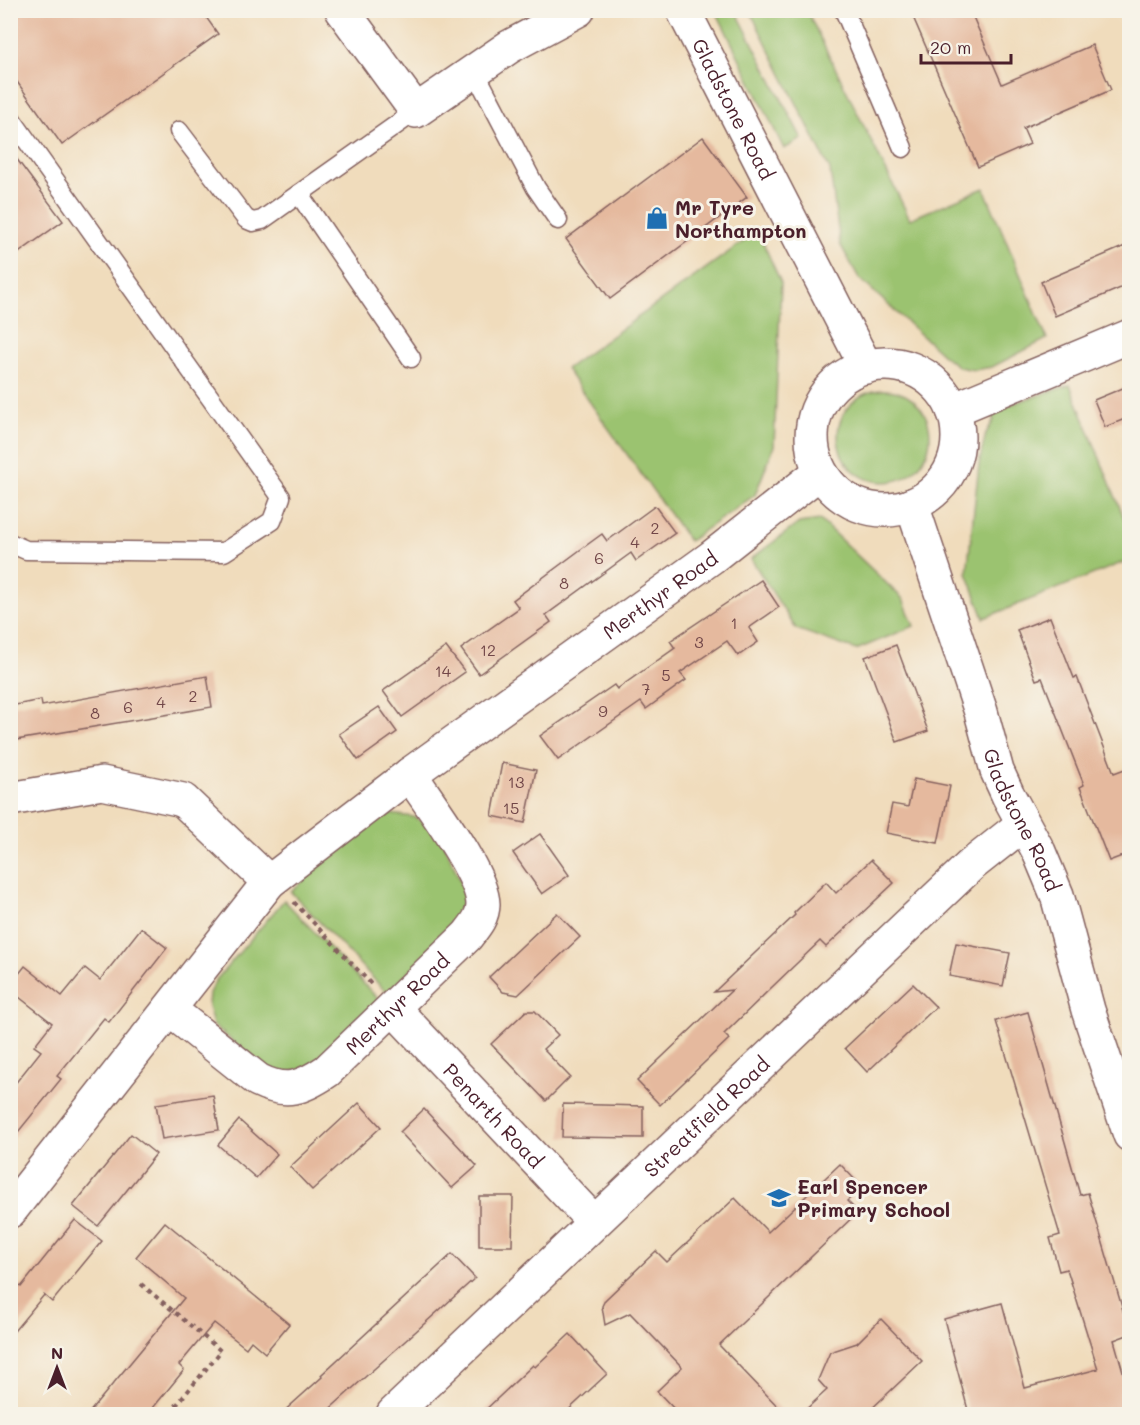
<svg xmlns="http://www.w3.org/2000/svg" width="1140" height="1425" font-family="Mali,sans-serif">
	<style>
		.green { fill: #9bc36f; stroke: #72714d; stroke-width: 1.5 }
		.building { fill: #e5b99e }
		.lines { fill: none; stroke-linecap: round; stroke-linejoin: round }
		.service-casing { stroke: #84615e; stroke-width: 21 }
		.minor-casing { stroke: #84615e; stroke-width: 36 }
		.tertiary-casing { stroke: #84615e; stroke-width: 36 }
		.path { stroke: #84615e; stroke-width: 4; stroke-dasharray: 4.5 4.5; stroke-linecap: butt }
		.service { stroke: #fff; stroke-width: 18 }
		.minor { stroke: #fff; stroke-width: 33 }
		.tertiary { stroke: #fff; stroke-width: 33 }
		.labels { text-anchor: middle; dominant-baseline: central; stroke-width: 6; stroke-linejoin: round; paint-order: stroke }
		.number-label { font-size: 16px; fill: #714648 }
		.street-label { font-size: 20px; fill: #4a1f2b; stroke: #f7f3e8 }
		.poi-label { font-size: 20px; font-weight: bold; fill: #4a1f2b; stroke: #f7f3e8; text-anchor: start }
	</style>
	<rect width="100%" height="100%" fill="#f7f3e8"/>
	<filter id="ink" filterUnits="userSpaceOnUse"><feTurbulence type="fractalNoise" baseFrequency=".0167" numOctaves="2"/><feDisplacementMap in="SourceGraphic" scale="12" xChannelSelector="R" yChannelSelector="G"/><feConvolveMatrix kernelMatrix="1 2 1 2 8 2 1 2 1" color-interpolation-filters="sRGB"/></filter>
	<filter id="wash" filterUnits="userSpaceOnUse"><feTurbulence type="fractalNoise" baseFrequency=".008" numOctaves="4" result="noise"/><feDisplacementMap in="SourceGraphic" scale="24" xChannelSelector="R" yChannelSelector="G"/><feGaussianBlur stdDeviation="1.35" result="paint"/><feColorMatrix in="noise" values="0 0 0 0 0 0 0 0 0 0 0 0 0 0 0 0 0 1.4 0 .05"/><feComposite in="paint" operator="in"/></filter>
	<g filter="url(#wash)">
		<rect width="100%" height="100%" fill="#f0dcbc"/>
		<g class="green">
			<polygon points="716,11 736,11 802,139 784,149"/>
			<polygon points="750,11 807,11 910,219 984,188 1047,339 992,367 974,370 959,367 943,355 859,278 840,244 830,170"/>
			<polygon points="758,231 781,283 774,446 755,495 689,541 566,369"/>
			<polygon points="1070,385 1129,530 1129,560 984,618 967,573 979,464 986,433 994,420 990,411"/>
			<circle cx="884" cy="436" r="46"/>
			<polygon points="820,520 903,599 914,626 856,650 796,629 751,559 799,523"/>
			<path d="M390,814L414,817L428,825L443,841L465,892L464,903L455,927L387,993L291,892C321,865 352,828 390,814Z"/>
			<polygon points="284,900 380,1001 309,1067 288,1073 265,1068 213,1025 208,1006 209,993 216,980"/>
		</g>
		<g id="blocks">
			<g class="building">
				<polygon points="10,10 201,10 218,34 62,145 10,72"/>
				<polygon points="910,10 970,10 1002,84 1092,45 1111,90 1023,128 1030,144 978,167"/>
				<polygon points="703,137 747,197 610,299 566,239"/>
				<polygon points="10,150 63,221 10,259"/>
				<polygon points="1130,244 1130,284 1055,316 1041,282"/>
				<polygon points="1130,385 1130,417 1105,427 1094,400"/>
				<polygon points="655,506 675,533 636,561 631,553 546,615 551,622 479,674 461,649 519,608 513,600 580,550 602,534 607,541"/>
				<polygon points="761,580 779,607 749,628 758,642 738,656 727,641 680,673 686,680 646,709 641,702 558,760 540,736 614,685 617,689 675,648 670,641"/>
				<polygon points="1050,617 1074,678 1077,677 1114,773 1130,767 1130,853 1109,861 1080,787 1084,785 1042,678 1036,680 1017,630"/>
				<polygon points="896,645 928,731 897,742 865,657"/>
				<polygon points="446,647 465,672 402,717 383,691"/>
				<polygon points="207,676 212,707 10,741 10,706 41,700 42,706"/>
				<polygon points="379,707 397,732 358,760 339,734"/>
				<polygon points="502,763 536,770 525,823 492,816"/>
				<polygon points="914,779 950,786 938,843 886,833 892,804 908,807"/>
				<polygon points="540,834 569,875 542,894 513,853"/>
				<polygon points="871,860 894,883 826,947 820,941 771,988 724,1034 729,1039 660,1105 637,1081 732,990 714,992 795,915 794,913 826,882 836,893"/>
				<polygon points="557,913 580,937 518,995 503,992 489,977"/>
				<polygon points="141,928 167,948 109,1022 104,1018 57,1076 61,1079 10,1142 10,1090 41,1051 34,1046 52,1023 10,990 10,985 25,966 62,996 85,968 100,980"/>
				<polygon points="956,943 1010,953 1003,986 949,976"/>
				<polygon points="913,984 936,1007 867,1072 845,1048"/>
				<polygon points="526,1011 535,1011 558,1035 543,1049 570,1077 546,1101 491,1044"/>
				<polygon points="1028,1012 1080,1195 1088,1193 1130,1334 1114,1340 1130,1396 1130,1414 969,1414 944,1319 1002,1303 1025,1388 1098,1369 1067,1269 1059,1271 1050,1238 1060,1235 996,1021"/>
				<polygon points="213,1095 219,1130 162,1139 156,1104"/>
				<polygon points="359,1103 381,1127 312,1190 290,1167"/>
				<polygon points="563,1104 643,1106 643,1138 562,1137"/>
				<polygon points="424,1109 477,1166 452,1188 400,1132"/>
				<polygon points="239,1120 277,1154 256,1178 218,1145"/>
				<polygon points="131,1134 156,1154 98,1226 73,1206"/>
				<polygon points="840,1164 862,1187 847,1201 858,1212 719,1345 785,1414 679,1414 657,1391 682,1367 630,1313 605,1325 602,1306 605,1300 656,1251 667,1262 735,1198 768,1232"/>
				<polygon points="479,1196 513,1196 512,1246 479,1246"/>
				<polygon points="75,1220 102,1241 52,1302 44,1295 10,1336 10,1279 21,1287"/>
				<polygon points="165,1222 289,1324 265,1353 251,1341 246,1348 214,1323 179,1365 184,1370 148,1414 88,1414 184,1298 136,1257"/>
				<polygon points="452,1254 475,1278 324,1414 281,1414 322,1377 321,1375"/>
				<polygon points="881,1319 922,1361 866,1414 801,1414 827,1390 818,1380 830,1352 857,1343"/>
				<polygon points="570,1334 607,1374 564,1414 481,1414 533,1365 535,1367"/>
			</g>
		</g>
	</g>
	<g filter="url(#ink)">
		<use href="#blocks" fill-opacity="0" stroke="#84615e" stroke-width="1.5"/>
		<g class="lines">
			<g class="service-casing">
				<g id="service">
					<polyline points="844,10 903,148"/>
					<polyline points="474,70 536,188 558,220"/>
					<polyline points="10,117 281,497 272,521 224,552 26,550 10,543"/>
					<polyline points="179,131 246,219 253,222 262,220 416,111"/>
					<polyline points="299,194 411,358"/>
				</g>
			</g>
			<g class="minor-casing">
				<g id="minor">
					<polyline points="342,10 416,111 509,47 578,10"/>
					<polyline points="953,410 1130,336"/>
					<polyline points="10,799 102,783 183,800 269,882"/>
					<path id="s1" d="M393,1008L594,1222"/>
					<path id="s2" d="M170,1010L258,1080C286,1094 302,1088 327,1071L467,936C475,926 483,917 483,904C482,872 428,802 410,774"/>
					<path id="s3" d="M10,1211L269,882L410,774L712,557L820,472"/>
					<path id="s4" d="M393,1414L970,866L1023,824"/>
				</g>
			</g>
			<g class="tertiary-casing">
				<g id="tertiary">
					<path id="s5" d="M683,10L866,367"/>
					<circle cx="885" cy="437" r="73"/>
					<path id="s6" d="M912,505L981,712L997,771L1008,795L1039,852L1057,895L1088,1010L1130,1135"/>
				</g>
			</g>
			<g class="path">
				<polyline points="294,902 371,984"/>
				<polyline points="141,1284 221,1351 169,1414"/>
			</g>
			<use href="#service" class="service"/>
			<use href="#minor" class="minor"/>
			<use href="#tertiary" class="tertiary"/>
		</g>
	</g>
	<defs>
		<g id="shop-bare" transform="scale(1.8)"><path d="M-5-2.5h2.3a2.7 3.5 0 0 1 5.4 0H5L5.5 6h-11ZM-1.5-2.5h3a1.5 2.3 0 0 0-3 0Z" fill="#1f6fb2" stroke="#f7f3e8" stroke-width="2.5" paint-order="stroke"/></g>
		<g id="school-bare" transform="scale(1.8)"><path d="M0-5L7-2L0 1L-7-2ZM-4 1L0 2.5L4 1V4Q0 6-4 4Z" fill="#1f6fb2" stroke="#f7f3e8" stroke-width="2.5" paint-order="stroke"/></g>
	</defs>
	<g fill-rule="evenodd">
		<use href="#shop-bare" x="657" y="218"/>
		<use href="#school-bare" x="779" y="1198"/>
	</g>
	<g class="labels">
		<g class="number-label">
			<text x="655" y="527">2</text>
			<text x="635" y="541">4</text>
			<text x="599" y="557">6</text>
			<text x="564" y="582">8</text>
			<text x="734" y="622">1</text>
			<text x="699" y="641">3</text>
			<text x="488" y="649">12</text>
			<text x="443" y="670">14</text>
			<text x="666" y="674">5</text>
			<text x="646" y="688">7</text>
			<text x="193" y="695">2</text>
			<text x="161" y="701">4</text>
			<text x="128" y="706">6</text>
			<text x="603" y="710">9</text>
			<text x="95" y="712">8</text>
			<text x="516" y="781">13</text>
			<text x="511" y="807">15</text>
		</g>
		<g class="street-label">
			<text stroke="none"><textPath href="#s5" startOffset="111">Gladstone Road</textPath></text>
			<text stroke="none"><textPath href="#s3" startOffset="904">Merthyr Road</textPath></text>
			<text stroke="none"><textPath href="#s6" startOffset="334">Gladstone Road</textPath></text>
			<text stroke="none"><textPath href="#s2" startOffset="284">Merthyr Road</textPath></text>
			<text stroke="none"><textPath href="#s1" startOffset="147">Penarth Road</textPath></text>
			<text stroke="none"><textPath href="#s4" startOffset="432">Streatfield Road</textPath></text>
		</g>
		<g class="poi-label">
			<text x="675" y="207">Mr Tyre<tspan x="675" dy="23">Northampton</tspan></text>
			<text x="797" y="1186">Earl Spencer<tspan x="797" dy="23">Primary School</tspan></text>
		</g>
	</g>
	<rect width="1140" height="1425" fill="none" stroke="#f7f3e8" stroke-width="36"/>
	<g transform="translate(57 1368)" stroke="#f7f3e8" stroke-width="4.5" paint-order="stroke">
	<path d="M0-4.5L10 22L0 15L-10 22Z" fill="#4a1f2b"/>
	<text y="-9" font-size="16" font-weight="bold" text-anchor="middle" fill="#4a1f2b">N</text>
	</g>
	<path d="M921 54v9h90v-9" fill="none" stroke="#4a1f2b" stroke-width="3"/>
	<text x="930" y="54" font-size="18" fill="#4a1f2b" stroke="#f7f3e8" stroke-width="4.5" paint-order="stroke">20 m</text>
</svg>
